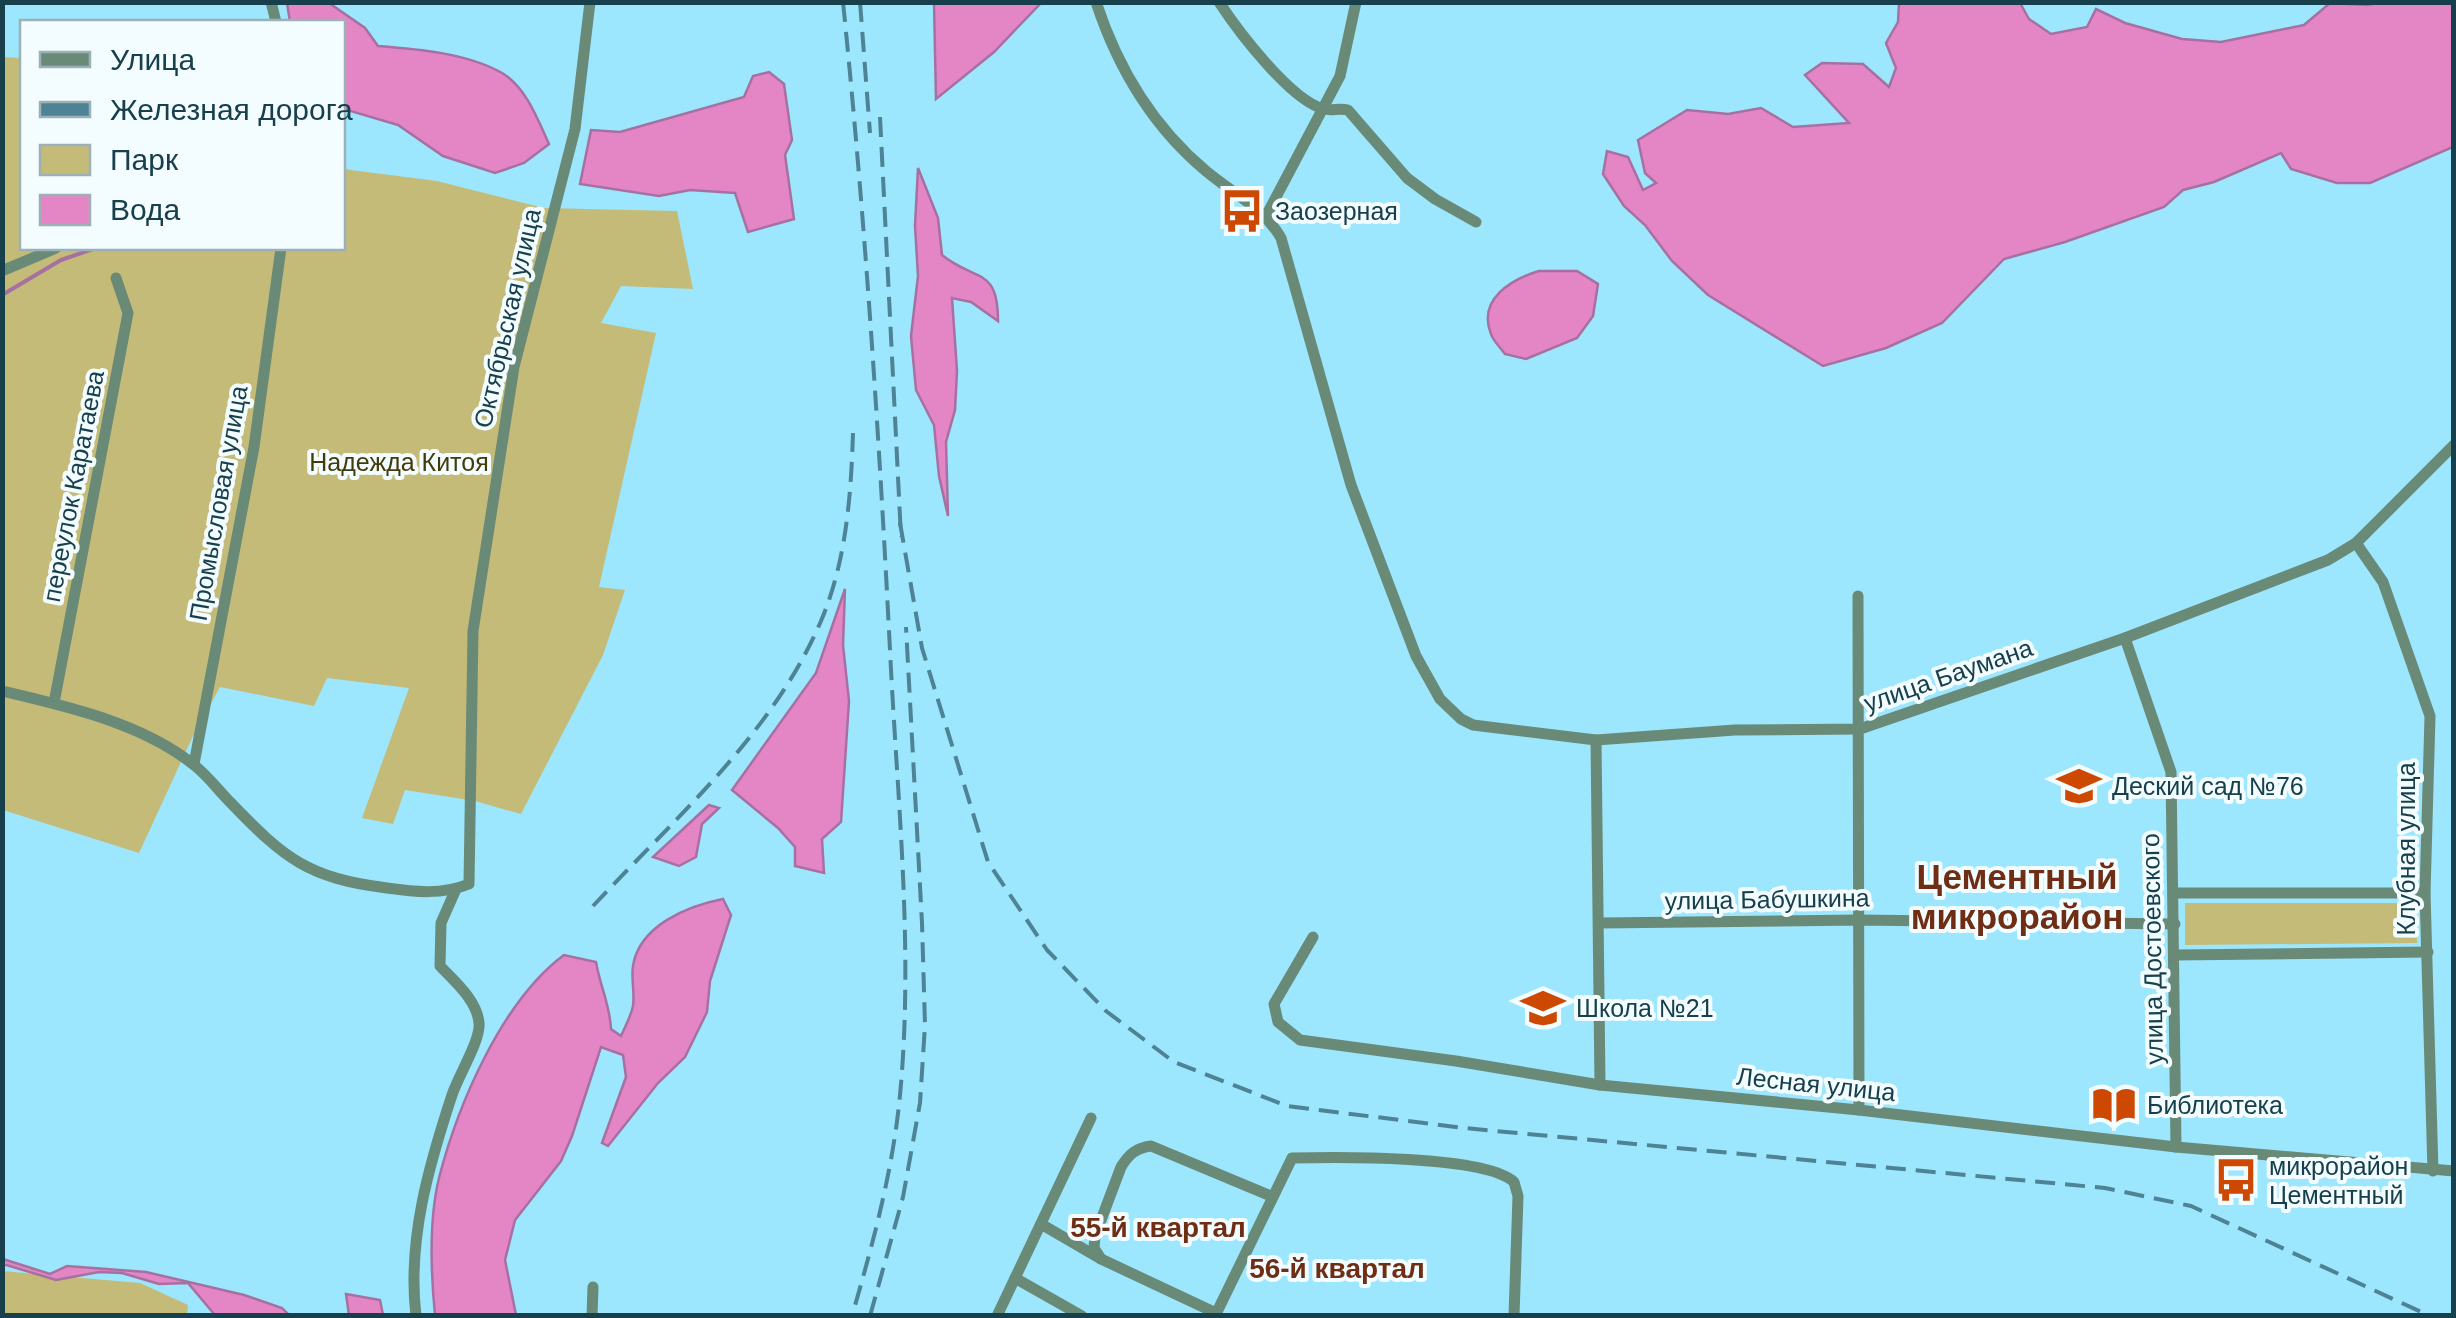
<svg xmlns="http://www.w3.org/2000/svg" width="2456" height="1318" font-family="Helvetica,sans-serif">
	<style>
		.green { fill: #c5bb79 }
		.water { fill: #e486c5; stroke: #a671a1; stroke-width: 2.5 }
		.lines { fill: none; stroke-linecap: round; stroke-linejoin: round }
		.stream { stroke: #a671a1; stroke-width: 4 }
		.street { stroke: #6a8a78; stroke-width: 11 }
		.rail { stroke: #4d8394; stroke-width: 4; stroke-dasharray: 20 10; stroke-linecap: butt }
		.labels { text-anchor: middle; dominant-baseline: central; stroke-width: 8; stroke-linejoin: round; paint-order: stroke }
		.poi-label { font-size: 25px; fill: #17404c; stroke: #f3fcff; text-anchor: start }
		.street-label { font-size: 25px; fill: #17404c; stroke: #f3fcff }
		.park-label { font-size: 25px; fill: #433c0a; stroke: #f3fcff }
		.neighbourhood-label { font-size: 28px; font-weight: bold; fill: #6f2e14; stroke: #f3fcff }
		.district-label { font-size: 35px; font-weight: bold; fill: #6f2e14; stroke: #f3fcff }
	</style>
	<rect width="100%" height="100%" fill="#9ce6fe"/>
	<g class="green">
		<polygon points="2,57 22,58 22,248 342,248 343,169 437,181 544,208 677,211 693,289 621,286 601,323 656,333 599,587 625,590 603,655 521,814 475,801 405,790 393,824 362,818 409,688 327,678 314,706 220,687 193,736 139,853 3,810"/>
		<polygon points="2185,903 2416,903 2417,943 2185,945"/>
		<polygon points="2,1271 140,1283 188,1305 187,1315 3,1315"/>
	</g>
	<g class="water">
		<path d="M287,3H329L365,28L378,46C417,49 467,53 502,73C526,87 538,120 549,144L524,163L495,173L443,156L398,125L347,110L343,106L342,22H290Z"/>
		<polygon points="934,3 934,2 1041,3 994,52 936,99"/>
		<polygon points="2378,3 2453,3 2453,147 2370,183 2337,183 2291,169 2281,153 2214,182 2183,190 2164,207 2065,242 2004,259 1942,323 1886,348 1823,366 1708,295 1672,261 1645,225 1624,206 1603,174 1607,151 1628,157 1643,190 1656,183 1645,173 1638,140 1687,110 1728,114 1761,108 1793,127 1849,123 1805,75 1822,63 1863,64 1889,87 1896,68 1886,43 1898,22 1899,3 2020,3 2029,19 2051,34 2087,27 2096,9 2125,23 2182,39 2221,42 2304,25 2330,3 2367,5"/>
		<polygon points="769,72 784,84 792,140 785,155 794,219 748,232 735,193 690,190 659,196 580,184 591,130 620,132 744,97 753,76"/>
		<path d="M918,168L938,218L942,255C975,282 998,266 998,321L971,302L952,298L957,371L955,410L946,442L948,516L939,476L934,425L916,390L911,336L918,276L915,226Z"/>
		<path d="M1539,271H1577L1598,284L1593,316L1577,338L1526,359L1505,354C1501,348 1493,341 1491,334C1477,299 1512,279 1539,271Z"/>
		<polygon points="845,589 843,645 849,701 841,822 822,839 824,873 795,866 795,847 778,828 732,790 816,673"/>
		<polygon points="709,805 719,808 702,824 696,857 679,866 653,857"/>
		<path d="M723,899L731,915L710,981L707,1012L685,1057L658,1083L608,1146L602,1143L626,1077L623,1055L601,1047L572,1136L561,1161L515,1220L505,1260L516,1315H435C431,1274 429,1219 439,1178C458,1104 502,1001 564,955L596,962C600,986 610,1005 611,1029L621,1036C625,1027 631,1016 633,1006C635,993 631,979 633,966C639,926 687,906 723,899Z"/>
		<polygon points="3,1259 50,1274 67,1266 146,1272 244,1295 282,1308 289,1315 215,1315 188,1283 159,1284 122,1273 99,1272 56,1280 3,1264"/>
		<polygon points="346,1294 380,1300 383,1315 349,1315"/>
	</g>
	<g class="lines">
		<polyline class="stream" points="2,295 61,260 96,248"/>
		<g class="street">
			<polyline points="271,2 276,22"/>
			<path d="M1096,2C1118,69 1152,126 1206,171C1232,193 1264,208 1281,238L1351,485L1416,656L1440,699L1461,719L1473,725L1596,740L1735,730L1860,729L2125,638L2328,560L2356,543L2454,445"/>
			<path d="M1219,2C1238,31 1291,101 1324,109C1332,111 1339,108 1348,110L1407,178L1435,199L1476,222"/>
			<polyline points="1266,216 1340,76 1356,2"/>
			<polyline points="2,271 56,248"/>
			<polyline points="2356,543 2383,582 2430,716 2425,893 2433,1171"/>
			<polyline points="1858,596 1859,1110"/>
			<polyline points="2125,638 2171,772 2176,1147"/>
			<path d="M2,691C66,706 142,723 194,765C207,775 219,791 231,803C285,859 308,878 387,888C415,892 442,895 469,884L473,631L514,367L575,129L590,2"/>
			<polyline points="54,703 128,313 116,278"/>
			<polyline points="1596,740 1600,1085"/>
			<polyline points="194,764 254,447 281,248"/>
			<polyline points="2175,893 2425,893"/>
			<polyline points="1600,923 1860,920 2175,924"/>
			<polyline points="1313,937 1274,1004 1278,1022 1300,1040 1456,1061 1600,1085 1859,1110 2176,1147 2454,1171"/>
			<polyline points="2175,955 2428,952"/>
			<polyline points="1041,1224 1101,1259 1216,1313"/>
			<path d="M1101,1259L1094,1248L1095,1236L1121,1167C1129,1154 1136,1148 1151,1146L1273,1197"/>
			<polyline points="1015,1278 1082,1316"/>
			<path d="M416,1316C407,1240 429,1165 452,1095C458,1076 481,1040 479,1023C477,1000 455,982 440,966L441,923L456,889"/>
			<polyline points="592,1316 593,1287"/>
			<polyline points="997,1316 1091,1118"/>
			<path d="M1215,1316L1292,1158C1336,1157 1485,1155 1514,1182L1518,1196L1514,1316"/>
		</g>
		<g class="rail">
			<path d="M843,2C865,218 879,434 890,650C897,797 914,948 900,1095C893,1170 873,1243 852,1316"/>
			<polyline points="860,2 870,133"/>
			<polyline points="880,117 901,537"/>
			<polyline points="900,523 922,648 988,862 1047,950 1106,1011 1174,1062 1287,1106 1464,1128 2105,1188 2191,1206 2430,1316"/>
			<path d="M593,906C676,817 772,735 821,621C846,562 851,497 853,433"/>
			<polyline points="870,1316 903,1197 920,1103 925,1025 922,923 906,627"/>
		</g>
	</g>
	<defs>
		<g id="bus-bare" transform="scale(3.45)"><path d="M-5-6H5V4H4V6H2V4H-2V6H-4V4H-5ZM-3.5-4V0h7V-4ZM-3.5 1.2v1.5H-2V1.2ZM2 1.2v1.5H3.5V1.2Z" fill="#cd4800" stroke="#f3fcff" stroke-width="2.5" paint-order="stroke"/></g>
		<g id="school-bare" transform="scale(3.45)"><path d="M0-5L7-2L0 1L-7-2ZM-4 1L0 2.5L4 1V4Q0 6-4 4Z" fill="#cd4800" stroke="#f3fcff" stroke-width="2.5" paint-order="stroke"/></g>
		<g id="library-bare" transform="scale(3.45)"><path d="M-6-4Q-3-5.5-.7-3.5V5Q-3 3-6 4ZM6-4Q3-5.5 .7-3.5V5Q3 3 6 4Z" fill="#cd4800" stroke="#f3fcff" stroke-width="2.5" paint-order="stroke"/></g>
	</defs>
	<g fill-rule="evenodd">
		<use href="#bus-bare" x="1242" y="211"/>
		<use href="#school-bare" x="2079" y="786"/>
		<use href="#school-bare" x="1543" y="1008"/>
		<use href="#library-bare" x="2114" y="1105"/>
		<use href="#bus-bare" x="2236" y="1180"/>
	</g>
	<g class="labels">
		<g class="poi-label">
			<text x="1275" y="211">Заозерная</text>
			<text x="2112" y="786">Деский сад №76</text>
			<text x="1576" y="1008">Школа №21</text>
			<text x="2147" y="1105">Библиотека</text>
			<text x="2269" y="1166">микрорайон<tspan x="2269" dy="29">Цементный</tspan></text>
		</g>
		<g class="street-label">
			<text transform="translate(507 318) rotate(-77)">Октябрьская улица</text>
			<text transform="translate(73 486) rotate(-79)">переулок Каратаева</text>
			<text transform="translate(218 503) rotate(-80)">Промысловая улица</text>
			<text transform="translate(1948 675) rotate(-19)">улица Баумана</text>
			<text transform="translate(2406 849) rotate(-90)">Клубная улица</text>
			<text transform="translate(1767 899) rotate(-1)">улица Бабушкина</text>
			<text transform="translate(2152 949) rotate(-91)">улица Достоевского</text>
			<text transform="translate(1816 1084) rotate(6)">Лесная улица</text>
		</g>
		<g class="park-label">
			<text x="399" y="462">Надежда Китоя</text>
		</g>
		<g class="neighbourhood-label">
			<text x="1158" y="1227">55-й квартал</text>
			<text x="1337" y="1268">56-й квартал</text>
		</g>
		<g class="district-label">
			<text x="2017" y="876">Цементный<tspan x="2017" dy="40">микрорайон</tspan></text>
		</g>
	</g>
	<rect width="2456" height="1318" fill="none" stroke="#17404c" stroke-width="10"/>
	<rect x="20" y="20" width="325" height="230" fill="#f3fcff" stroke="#9bb1b7" stroke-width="2.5"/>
	<rect x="40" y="52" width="50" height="15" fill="#6a8a78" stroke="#9bb1b7" stroke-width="2.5"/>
	<text x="110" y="70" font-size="30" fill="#17404c">Улица</text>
	<rect x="40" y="102" width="50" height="15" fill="#4d8394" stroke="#9bb1b7" stroke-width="2.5"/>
	<text x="110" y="120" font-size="30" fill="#17404c">Железная дорога</text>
	<rect x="40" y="145" width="50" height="30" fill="#c5bb79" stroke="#9bb1b7" stroke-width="2.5"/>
	<text x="110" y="170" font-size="30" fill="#17404c">Парк</text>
	<rect x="40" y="195" width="50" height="30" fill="#e486c5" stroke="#9bb1b7" stroke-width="2.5"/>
	<text x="110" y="220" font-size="30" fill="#17404c">Вода</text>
</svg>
